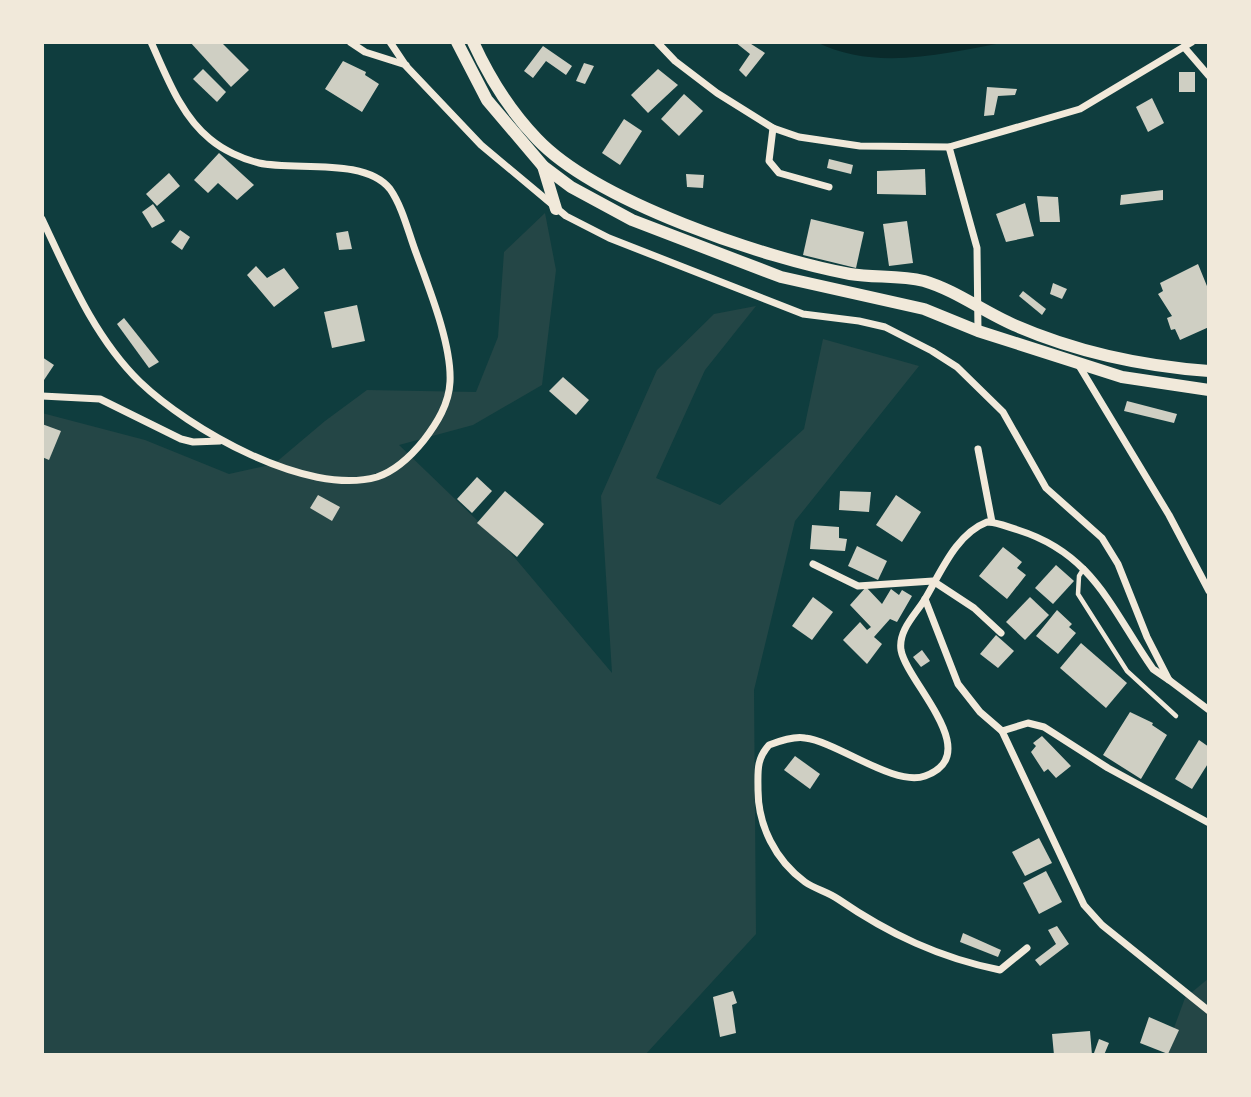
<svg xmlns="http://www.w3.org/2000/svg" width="1251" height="1097" font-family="Merriweather,serif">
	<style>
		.green { fill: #244646 }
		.water { fill: #0a2a2b }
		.building { fill: #cfcfc3 }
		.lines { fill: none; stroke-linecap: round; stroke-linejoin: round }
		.service { stroke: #f1e9da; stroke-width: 4.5 }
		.minor { stroke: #f1e9da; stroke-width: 7 }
		.secondary { stroke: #f1e9da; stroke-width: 12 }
	</style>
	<rect width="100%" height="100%" fill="#0f3d3e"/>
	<g class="green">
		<polygon points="545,213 556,270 542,385 473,425 399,445 509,551 612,673 601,496 657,370 714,314 756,306 705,370 656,478 720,505 804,429 823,339 919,366 795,521 754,690 756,934 645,1055 42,1055 42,413 145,440 229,474 274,464 325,421 367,390 476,392 498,337 504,252"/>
		<polygon points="1209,978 1209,1055 1164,1055 1185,998"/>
	</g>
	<path class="water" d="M816,42H1008C945,53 876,72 816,42Z"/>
	<g class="building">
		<polygon points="190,42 221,42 249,70 231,87"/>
		<polygon points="735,42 748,42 765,53 746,77 739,70 750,54"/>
		<polygon points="543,46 572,66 566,75 546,61 533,78 524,71"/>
		<polygon points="343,61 366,72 365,75 379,84 362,112 325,89"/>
		<polygon points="584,63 594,66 585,84 576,81"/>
		<polygon points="203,69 226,92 217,102 193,79"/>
		<polygon points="658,69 678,85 648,113 631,95"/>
		<rect x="1179" y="72" width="16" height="20"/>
		<polygon points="987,87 1017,89 1015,95 998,96 994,115 984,116"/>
		<polygon points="684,94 703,111 679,136 661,119"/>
		<polygon points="1152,98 1164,123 1148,132 1136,107"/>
		<polygon points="624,119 642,131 620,165 602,153"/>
		<polygon points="219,153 254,185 237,200 218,183 208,193 194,180"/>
		<polygon points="829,159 853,165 851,174 827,168"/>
		<polygon points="925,169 926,195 877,194 877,171"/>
		<polygon points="169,173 180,186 157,206 146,194"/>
		<polygon points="686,174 704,175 703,188 687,187"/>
		<polygon points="1163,190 1163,200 1120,205 1121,195"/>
		<polygon points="1037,196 1058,197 1060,222 1040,222"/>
		<polygon points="1025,203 1034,236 1006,242 996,214"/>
		<polygon points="153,204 165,221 152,228 142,212"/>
		<polygon points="811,219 864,232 856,268 803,255"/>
		<polygon points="907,221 913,263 889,266 883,224"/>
		<polygon points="180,230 190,237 182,250 171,242"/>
		<polygon points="348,231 352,249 339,250 336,233"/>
		<polygon points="1198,264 1209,291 1209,327 1180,340 1175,329 1171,330 1167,318 1172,316 1158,294 1163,291 1160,283"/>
		<polygon points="256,266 267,278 284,268 299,288 274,307 247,275"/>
		<polygon points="1053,283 1067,289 1062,299 1050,294"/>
		<polygon points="1023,291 1046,309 1042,315 1019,296"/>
		<polygon points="357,305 365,341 332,348 324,312"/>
		<polygon points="124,318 159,362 149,368 117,324"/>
		<polygon points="42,357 54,365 44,380 42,379"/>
		<polygon points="563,377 589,400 576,415 549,391"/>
		<polygon points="1127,401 1177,414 1174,423 1124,411"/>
		<polygon points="42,424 61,431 49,460 42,457"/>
		<polygon points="477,477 492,491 472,513 457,499"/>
		<polygon points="505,491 544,524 517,557 477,523"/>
		<polygon points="840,491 871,492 869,512 839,510"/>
		<polygon points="318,495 340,507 332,521 310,508"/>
		<polygon points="896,495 921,512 902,542 876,525"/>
		<polygon points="812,525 839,527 839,538 847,539 845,551 810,549"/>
		<polygon points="857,546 887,561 878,580 848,566"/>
		<polygon points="1003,547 1022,562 1017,568 1026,575 1007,599 979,576"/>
		<polygon points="1056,565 1074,581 1053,604 1035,588"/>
		<polygon points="866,587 882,604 891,589 899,595 902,590 912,596 897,622 890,619 874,637 882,644 867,664 843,640 860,622 867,630 871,627 850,605"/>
		<polygon points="813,597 833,612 812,640 792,626"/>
		<polygon points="1030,597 1049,615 1025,640 1006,622"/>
		<polygon points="1057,610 1072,624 1069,627 1076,633 1058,654 1036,636"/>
		<polygon points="996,635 1014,651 998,668 980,654"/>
		<polygon points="1081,643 1127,683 1106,708 1060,668"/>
		<polygon points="922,650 930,661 921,667 913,657"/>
		<polygon points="1130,712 1153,723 1152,725 1167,735 1141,779 1103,755"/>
		<polygon points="1042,736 1071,766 1056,778 1048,769 1044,772 1031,752 1036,746 1033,743"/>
		<polygon points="1199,740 1209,747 1209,762 1192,789 1175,779"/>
		<polygon points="795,756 820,774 810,789 784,770"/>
		<polygon points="1039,838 1052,863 1025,876 1012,852"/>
		<polygon points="1046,871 1062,902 1039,914 1023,883"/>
		<polygon points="1057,926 1069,944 1040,966 1035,960 1056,944 1048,930"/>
		<polygon points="963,933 1001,950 998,957 960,942"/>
		<polygon points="733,991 737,1003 732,1005 736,1033 720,1037 713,997"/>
		<polygon points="1149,1017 1179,1030 1168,1054 1140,1043"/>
		<polygon points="1090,1031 1092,1055 1054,1055 1052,1034"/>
		<polygon points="1099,1039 1109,1043 1104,1055 1094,1053"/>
	</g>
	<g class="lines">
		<polyline class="service" points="1084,568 1079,576 1078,594 1127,671 1176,716"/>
		<g class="minor">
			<polyline points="350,42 365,52 406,65"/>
			<polyline points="390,42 406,66 481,145 566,216 609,238 803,314 859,321 885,327 932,351 957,367 1003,412 1046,488 1102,538 1118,564 1147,637 1169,680 1209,710"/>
			<polyline points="657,42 675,61 717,93 773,128 799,137 860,146 949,147 1080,109 1192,42"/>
			<polyline points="1184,47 1209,76"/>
			<polyline points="773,128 769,161 779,173 829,187"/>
			<polyline points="949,147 977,248 978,331"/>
			<path d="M42,219C69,276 94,337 140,382C189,429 307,497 377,477C395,471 412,455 424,440C437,423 449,404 450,382C452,344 428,286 415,250C408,231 402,206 390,189C365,157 295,171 259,163C242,159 223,150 210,139C181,116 166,75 151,42"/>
			<polyline points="1078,364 1169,515 1209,591"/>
			<polyline points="42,396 100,399 181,439 193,442 220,441"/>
			<polyline points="978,449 992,522"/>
			<polyline points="813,564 858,586 933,581 974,608 1001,633"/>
			<polyline points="925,599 958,684 980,712 1002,731"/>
			<polyline points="1209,823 1108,768 1044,727 1028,723 1002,731 1084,905 1102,925 1209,1011"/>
			<path d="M1027,948L1000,970C940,958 889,934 838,899C828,892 815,889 805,882C775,860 758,825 758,790C758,771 756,760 769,745C780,741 794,736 805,738C838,742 894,787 925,776C986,754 907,683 901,650C898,630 916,614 925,599C941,572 956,534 987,522C997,522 1008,527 1018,530C1094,554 1111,609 1153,669L1169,680"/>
		</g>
		<g class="secondary">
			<polyline points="457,42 487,100 543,166 571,187 632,220 781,277 924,309 978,331 1122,377 1209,390"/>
			<path d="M473,42C489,77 510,111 537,139C597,202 764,258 850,274C874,278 899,275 924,281C955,290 984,312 1014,325C1076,352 1142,366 1209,371"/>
			<polyline points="543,166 556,209"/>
		</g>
	</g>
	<rect width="1251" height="1097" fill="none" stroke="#f1e9da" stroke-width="88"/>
</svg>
